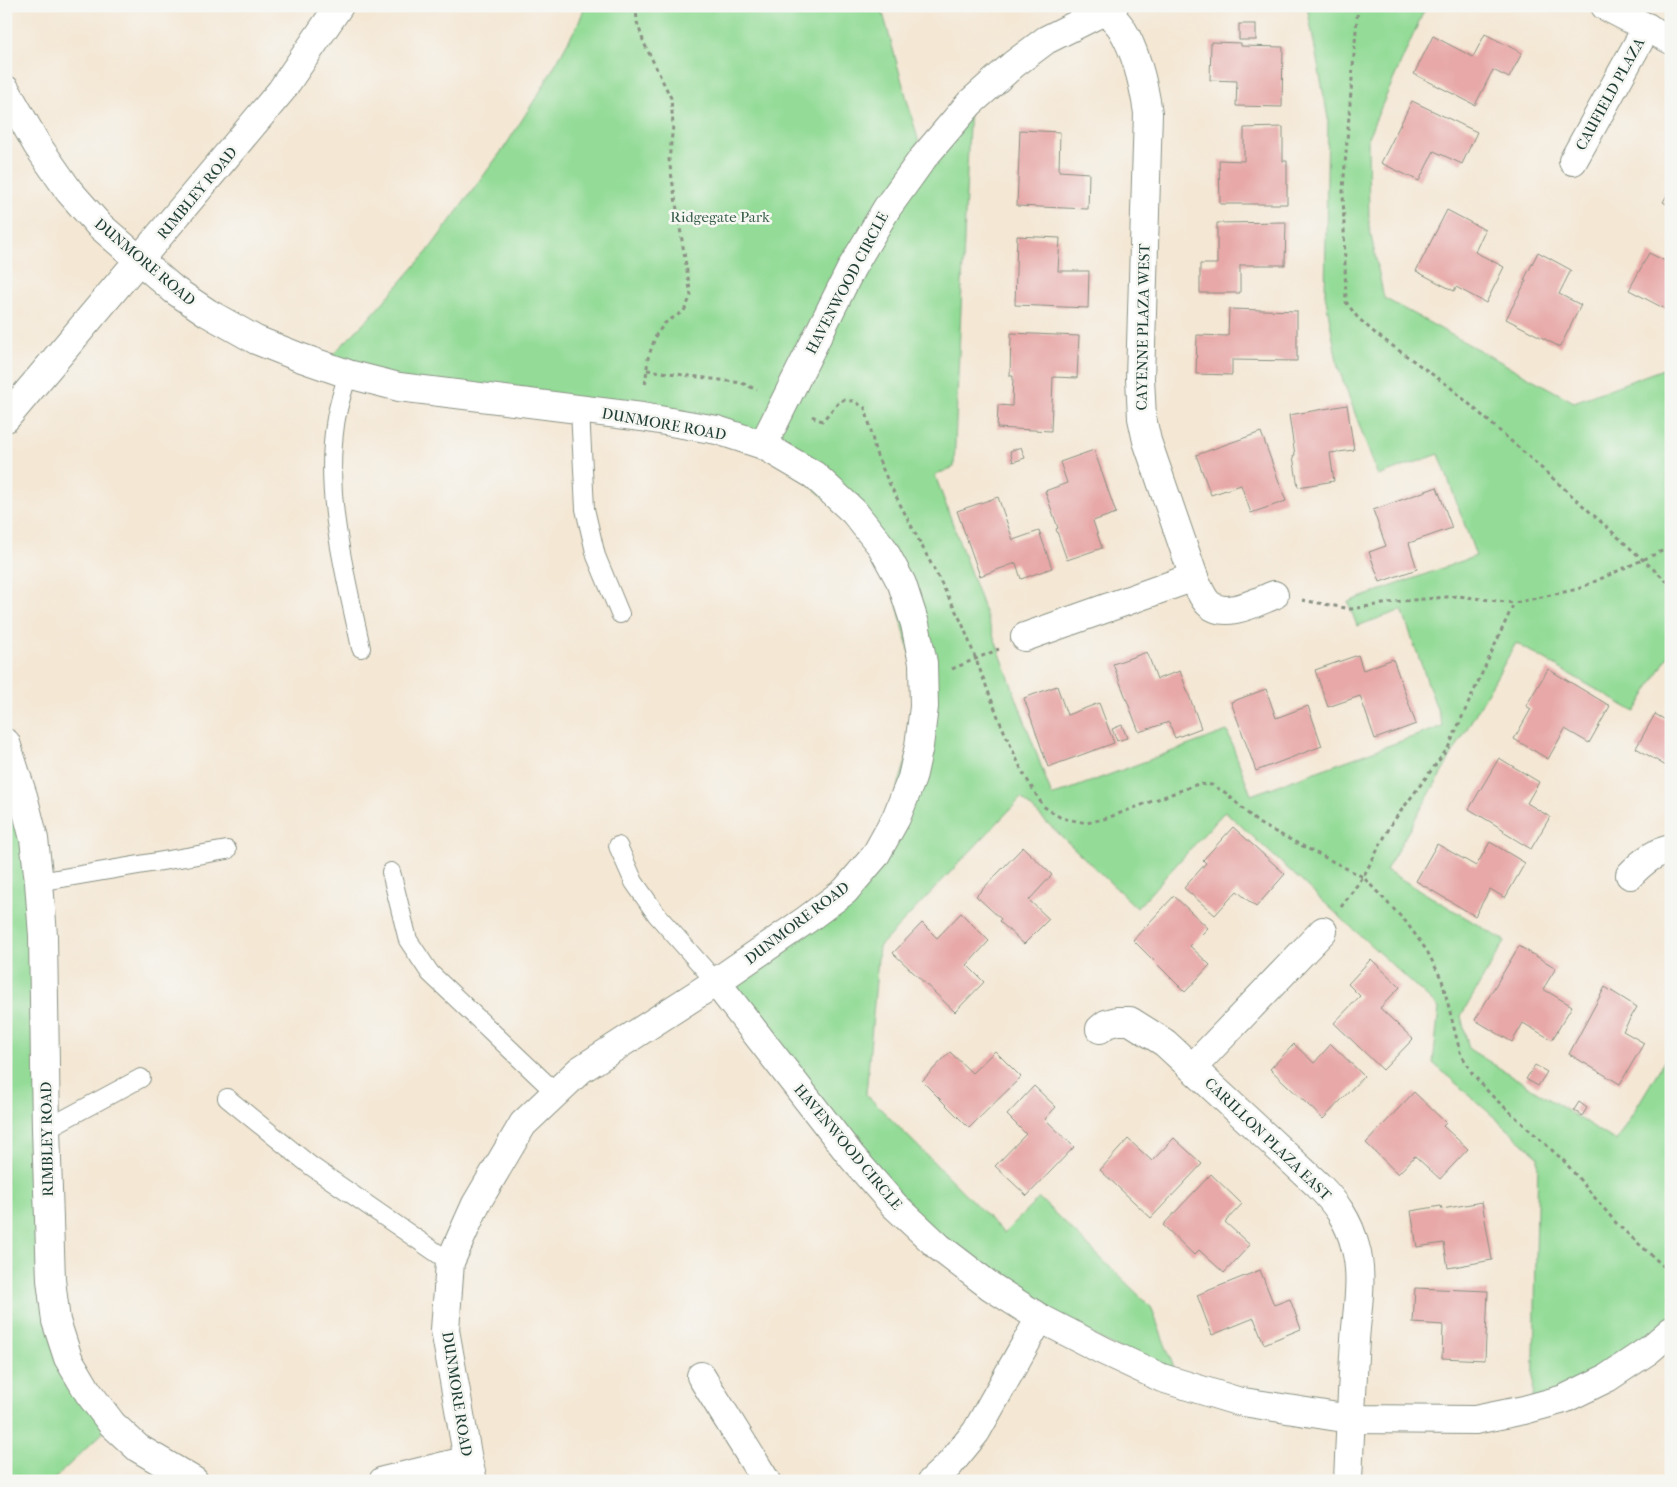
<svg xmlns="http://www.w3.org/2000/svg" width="1677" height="1487" font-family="'IM FELL French Canon',serif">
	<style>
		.green { fill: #93db96; stroke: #598c65 }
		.building { fill: #e7a8a7 }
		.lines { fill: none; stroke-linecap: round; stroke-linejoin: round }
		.service-casing { stroke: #8a9284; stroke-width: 20 }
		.minor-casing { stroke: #8a9284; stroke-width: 30 }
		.path { stroke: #8a9284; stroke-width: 3; stroke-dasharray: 4 4; stroke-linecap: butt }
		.service { stroke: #fff; stroke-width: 18 }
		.minor { stroke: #fff; stroke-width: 28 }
		.labels { text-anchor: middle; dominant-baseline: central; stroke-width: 5; stroke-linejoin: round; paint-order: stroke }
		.street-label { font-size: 15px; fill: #1f3d34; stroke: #f6f6f2 }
		.park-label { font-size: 15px; fill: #365d48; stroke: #f6f6f2 }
	</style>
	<rect width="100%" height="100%" fill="#f6f6f2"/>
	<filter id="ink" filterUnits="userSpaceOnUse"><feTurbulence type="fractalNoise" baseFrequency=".02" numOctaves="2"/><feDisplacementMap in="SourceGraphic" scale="10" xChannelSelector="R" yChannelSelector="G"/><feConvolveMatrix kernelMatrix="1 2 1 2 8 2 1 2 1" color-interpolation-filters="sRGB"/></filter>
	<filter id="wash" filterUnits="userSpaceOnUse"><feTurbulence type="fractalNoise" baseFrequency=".0096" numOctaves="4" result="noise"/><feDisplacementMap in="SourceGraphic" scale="20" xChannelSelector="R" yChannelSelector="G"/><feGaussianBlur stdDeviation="1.12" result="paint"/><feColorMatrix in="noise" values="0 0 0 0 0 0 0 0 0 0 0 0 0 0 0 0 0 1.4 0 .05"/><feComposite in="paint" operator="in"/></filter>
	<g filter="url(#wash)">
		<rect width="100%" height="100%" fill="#f4e7d4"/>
		<g class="green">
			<polygon points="585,6 881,6 923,157 970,103 954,467 935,475 1052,796 1227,731 1251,795 1443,726 1402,610 1357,626 1348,602 1476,556 1439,454 1378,476 1338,367 1325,294 1328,118 1307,6 1426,6 1368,137 1369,226 1384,298 1574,402 1671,366 1671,651 1635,712 1516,643 1386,870 1505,941 1461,1016 1469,1049 1616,1141 1671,1050 1671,1331 1533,1408 1538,1156 1433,1063 1439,1008 1225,811 1137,908 1021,798 879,947 866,1094 1004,1233 1039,1198 1151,1307 1180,1384 939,1247 716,982 875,856 924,707 882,547 763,445 322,365 371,316 428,251 506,145 541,90 579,22"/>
			<polygon points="6,744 23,796 56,1321 112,1424 52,1481 6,1481"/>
		</g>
		<g id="blocks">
			<g class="building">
				<rect x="1239" y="24" width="17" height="16"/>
				<polygon points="1485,34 1522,53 1509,78 1493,70 1475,105 1414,74 1433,36 1473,57"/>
				<polygon points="1211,42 1241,43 1241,46 1283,47 1282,107 1236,106 1237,81 1210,80"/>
				<polygon points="1412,101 1477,132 1462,164 1434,151 1419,181 1381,163"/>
				<polygon points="1283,127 1283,161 1287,161 1287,204 1220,204 1219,160 1244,161 1244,128"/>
				<polygon points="1020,130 1060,132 1059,171 1089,173 1088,209 1017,206"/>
				<polygon points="1671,188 1671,207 1663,202"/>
				<polygon points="1447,210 1485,230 1475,252 1504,267 1486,303 1456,287 1454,291 1416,271"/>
				<polygon points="1286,222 1285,265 1240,265 1240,293 1200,293 1200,264 1217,264 1217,223"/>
				<polygon points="1017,236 1060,238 1058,271 1089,271 1088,308 1015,305"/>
				<polygon points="1538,252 1571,270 1559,294 1581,305 1560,347 1506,319 1526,281 1524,280"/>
				<polygon points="1649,253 1671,264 1671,312 1629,290"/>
				<polygon points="1229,309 1297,311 1297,361 1232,360 1232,375 1196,374 1197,335 1228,336"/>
				<polygon points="1011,333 1079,336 1077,378 1053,377 1051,431 997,428 998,405 1012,406 1013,376 1010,376"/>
				<polygon points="1347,405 1354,450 1330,453 1334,481 1298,487 1293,456 1295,455 1289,415"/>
				<polygon points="1261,432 1286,501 1251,513 1241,485 1211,495 1196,455"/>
				<polygon points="1021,447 1025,458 1013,462 1010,451"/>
				<polygon points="1094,450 1116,513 1093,521 1102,548 1067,560 1056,529 1058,528 1045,491 1067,483 1060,462"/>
				<polygon points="1437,487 1452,528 1409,543 1417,569 1380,582 1369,552 1386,546 1373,510"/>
				<polygon points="998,497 1013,540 1039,531 1052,568 1021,579 1016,563 980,576 957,511"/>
				<polygon points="1147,652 1157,679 1180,671 1201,728 1175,738 1169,722 1139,732 1113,664"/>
				<polygon points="1358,655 1363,670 1393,659 1416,724 1375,739 1360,696 1328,707 1315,670"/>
				<polygon points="1548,669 1610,706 1589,743 1565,729 1548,759 1514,739 1531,709 1526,706"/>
				<polygon points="1057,686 1067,715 1099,703 1114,743 1048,767 1024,698"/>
				<polygon points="1266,689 1276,718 1308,706 1322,746 1256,771 1231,702"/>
				<polygon points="1655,714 1671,723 1671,769 1636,748"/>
				<polygon points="1122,725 1127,738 1117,741 1112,729"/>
				<polygon points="1499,758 1539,782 1527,803 1550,817 1531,849 1503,832 1504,830 1469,809"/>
				<polygon points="1233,827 1285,874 1256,907 1237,891 1215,915 1184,888 1206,863 1203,860"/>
				<polygon points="1490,842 1525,863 1505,898 1490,889 1475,916 1416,881 1437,844 1476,866"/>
				<polygon points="1023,847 1052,875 1029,900 1049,919 1024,944 999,921 1001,919 976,896"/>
				<polygon points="1174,896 1208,928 1190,946 1210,965 1185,992 1133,940"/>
				<polygon points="961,913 989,941 967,965 984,982 955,1012 893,953 922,923 937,938"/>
				<polygon points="1519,946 1556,968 1543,989 1572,1006 1552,1040 1523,1023 1512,1042 1475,1020"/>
				<polygon points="1371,959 1400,987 1380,1008 1413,1039 1383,1070 1334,1023 1360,996 1348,984"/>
				<polygon points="1605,987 1637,1007 1623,1031 1644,1043 1620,1084 1569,1054"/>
				<polygon points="1294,1044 1314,1063 1331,1044 1364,1076 1323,1119 1270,1069"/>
				<polygon points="995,1051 1021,1077 969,1128 922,1081 950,1052 972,1073"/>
				<polygon points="1535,1065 1547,1072 1538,1086 1526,1079"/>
				<polygon points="1034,1086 1056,1107 1045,1119 1074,1147 1027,1196 995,1166 1026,1134 1007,1115"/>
				<polygon points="1414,1092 1446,1123 1443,1126 1468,1149 1440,1179 1415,1156 1398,1174 1366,1143"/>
				<polygon points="1579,1102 1587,1108 1582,1116 1574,1110"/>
				<polygon points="1174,1138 1202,1164 1151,1218 1100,1170 1128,1139 1152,1161"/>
				<polygon points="1211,1174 1242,1204 1225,1222 1250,1245 1224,1273 1199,1250 1194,1255 1163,1225"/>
				<polygon points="1482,1202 1492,1260 1448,1268 1444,1243 1417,1247 1411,1211 1441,1206 1442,1209"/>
				<polygon points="1260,1270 1274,1305 1290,1299 1301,1329 1264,1344 1254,1318 1212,1335 1197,1295"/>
				<polygon points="1415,1288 1488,1291 1485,1360 1442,1358 1443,1325 1413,1323"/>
			</g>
		</g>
	</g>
	<g filter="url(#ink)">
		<use href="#blocks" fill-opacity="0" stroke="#8a9284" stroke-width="1"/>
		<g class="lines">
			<g class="service-casing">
				<g id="service">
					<path d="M348,374C343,391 337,408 335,425C324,500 346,576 361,648"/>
					<polyline points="580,410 585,509 596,556 620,614"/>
					<polyline points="618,846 634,882 657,915 716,982"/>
					<polyline points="391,872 408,940 430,973 556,1093"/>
					<polyline points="39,882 227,850"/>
					<polyline points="227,1098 311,1166 450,1262"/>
					<polyline points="46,1129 141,1078"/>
				</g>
			</g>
			<g class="minor-casing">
				<g id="minor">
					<path d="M1100,6C1107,13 1117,20 1122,29C1136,52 1144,86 1148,113L1140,378L1142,418L1147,441L1196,583C1200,590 1203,599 1209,604C1226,619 1256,602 1274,595"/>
					<polyline points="1605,6 1671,40"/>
					<polyline points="6,90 37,145 69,191 99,225 174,290 208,313 256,340 299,357 348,374 399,387 642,417 717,430 763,445 814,475 854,512 882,547 902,584 915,624 923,663 924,707 919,746 912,778 896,818 875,856 845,891 806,920 716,982 580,1070 523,1124 476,1204 450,1262 445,1330 468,1460 473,1481"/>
					<polyline points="1573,161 1647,27"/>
					<polyline points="6,418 281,91 339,6"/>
					<polyline points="763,445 852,267 887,208 923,158 970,103 1014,64 1046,40 1114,6"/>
					<polyline points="1025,637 1194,577"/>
					<polyline points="6,743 23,796 34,839 39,882 43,936 46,1129 51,1280 56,1321 68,1358 88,1392 112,1424 138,1448 194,1481"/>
					<path d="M1630,875C1641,863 1654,852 1671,849"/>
					<polyline points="716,982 852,1157 894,1205 939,1247 990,1286 1040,1318 1104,1351 1162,1378 1237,1401 1350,1419 1475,1420 1524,1410 1564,1399 1607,1378 1649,1350 1671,1331"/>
					<path d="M1100,1029L1106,1024L1117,1021H1130L1165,1043L1318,1185C1336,1203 1349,1221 1355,1246C1364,1275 1357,1310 1355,1340C1352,1387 1350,1434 1348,1481"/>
					<polyline points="1193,1067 1323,931"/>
					<polyline points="701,1376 766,1481"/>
					<polyline points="383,1481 468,1460"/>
					<polyline points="932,1481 950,1464 976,1432 1040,1318"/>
				</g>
			</g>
			<g class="path">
				<polyline points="636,6 637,22 644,43 671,98 673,126 669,160 691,296 684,311 665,323 656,335 648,358 645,387"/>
				<polyline points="1358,6 1343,189 1346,302 1358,318 1376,334 1450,387 1528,456 1671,585"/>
				<polyline points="647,370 742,383 757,390"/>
				<polyline points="812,416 822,421 841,400 854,401 865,408 870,426 875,451 888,481 962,623 1000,722 1022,771 1043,806 1061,818 1087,823 1107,818 1198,784 1212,785 1226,793 1258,823 1363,877 1406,922 1427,951 1442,980 1460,1052 1472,1073 1491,1095 1564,1161 1617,1224 1671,1273"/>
				<polyline points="1302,600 1351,609 1402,601 1458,596 1514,603 1578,589 1671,547"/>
				<polyline points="952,669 999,649"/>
				<polyline points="1341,907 1363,877 1392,823 1448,748 1514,603"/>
			</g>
			<use href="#service" class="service"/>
			<use href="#minor" class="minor"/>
		</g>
	</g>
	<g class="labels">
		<g class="street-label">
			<text transform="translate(1610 94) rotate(-61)">CAUFIELD PLAZA</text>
			<text transform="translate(197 193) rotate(-50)">RIMBLEY ROAD</text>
			<text transform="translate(145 262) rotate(40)">DUNMORE ROAD</text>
			<text transform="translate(847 283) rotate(-62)">HAVENWOOD CIRCLE</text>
			<text transform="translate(1143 327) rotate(-89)">CAYENNE PLAZA WEST</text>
			<text transform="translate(664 424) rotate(10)">DUNMORE ROAD</text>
			<text transform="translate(797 923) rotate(-37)">DUNMORE ROAD</text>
			<text transform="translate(47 1139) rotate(-91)">RIMBLEY ROAD</text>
			<text transform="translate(1268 1139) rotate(44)">CARILLON PLAZA EAST</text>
			<text transform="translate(848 1147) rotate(50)">HAVENWOOD CIRCLE</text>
			<text transform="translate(457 1394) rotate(81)">DUNMORE ROAD</text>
		</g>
		<g class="park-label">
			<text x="720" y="217">Ridgegate Park</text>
		</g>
	</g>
	<rect width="1677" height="1487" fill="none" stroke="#f6f6f2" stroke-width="25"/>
</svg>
